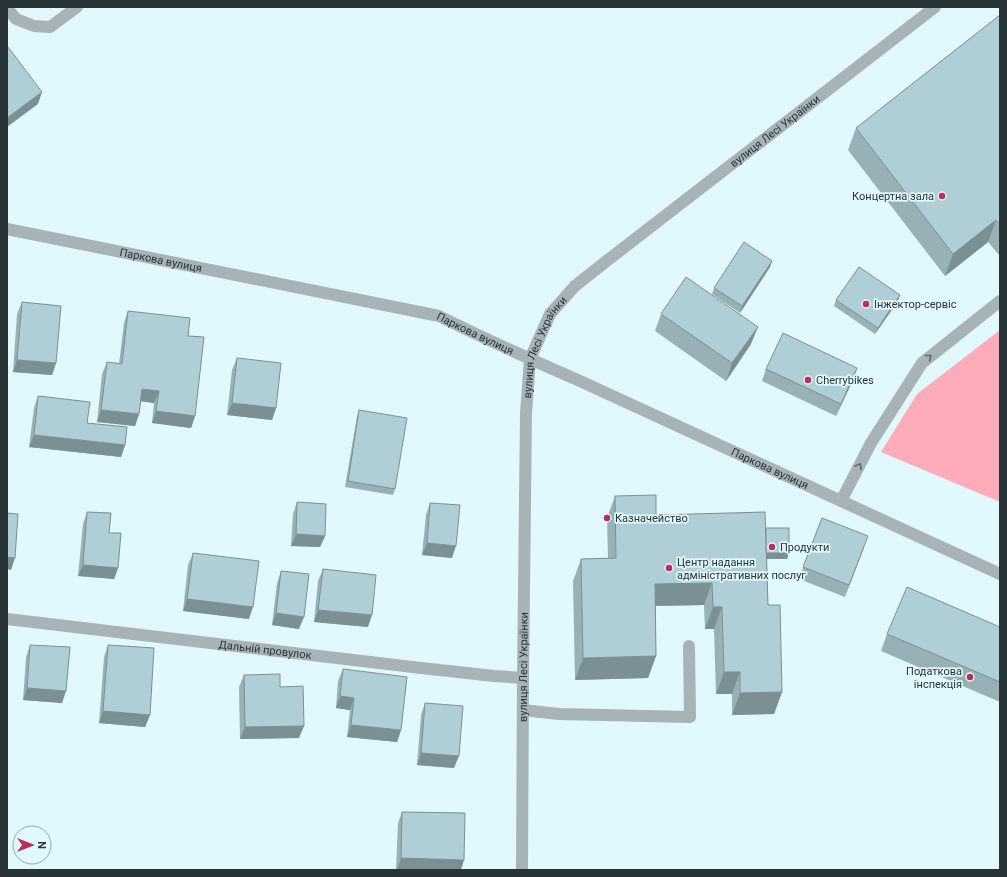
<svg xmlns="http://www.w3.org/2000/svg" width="1007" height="877" font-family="Roboto,sans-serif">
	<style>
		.green { fill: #feacb9 }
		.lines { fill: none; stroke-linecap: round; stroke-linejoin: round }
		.service { stroke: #a7b3b7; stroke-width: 12 }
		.minor { stroke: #a7b3b7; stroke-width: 12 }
		.tertiary { stroke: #a7b3b7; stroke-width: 12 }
		.wall { fill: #97b1b7 }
		.shaded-wall { fill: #7b9095 }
		.building { fill: #b0ced5; stroke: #7b9095 }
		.oneway { stroke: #5b676a }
		.poi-dot { fill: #bc2d58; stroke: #e0f8fe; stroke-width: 1.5 }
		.labels { text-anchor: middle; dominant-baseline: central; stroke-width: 3.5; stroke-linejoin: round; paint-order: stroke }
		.street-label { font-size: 11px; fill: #283437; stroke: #e0f8fe }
		.poi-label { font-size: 11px; fill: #283437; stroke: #e0f8fe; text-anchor: start }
	</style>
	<rect width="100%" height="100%" fill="#e0f8fe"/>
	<polygon class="green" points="1000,330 1000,502 881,452 917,394"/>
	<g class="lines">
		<g class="service">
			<polyline points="7,8 16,19 34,26 50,27 77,7"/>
			<polyline points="841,501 871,443 922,363 1000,301"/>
			<polyline points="523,710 559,714 690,717 689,646"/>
		</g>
		<g class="minor">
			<path id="s1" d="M7,229L439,316C485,339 532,360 580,381L1000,574"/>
			<path id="s2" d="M7,619L421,668L494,676L523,678"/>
		</g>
		<path class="tertiary" id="s3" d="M522,870L523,678L526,413L530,359L550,314L575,286L604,263L935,7"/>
	</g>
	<g class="wall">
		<polygon points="1000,15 1000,256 988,242 945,276 848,150 856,128"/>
		<polygon points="772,261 770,267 740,313 712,294 714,288"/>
		<polygon points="836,300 898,301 875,334 834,306"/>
		<polygon points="22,302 56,363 52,375 13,372 17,314"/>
		<polygon points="128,311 188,336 195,416 191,428 152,423 154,403 141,401 139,414 135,426 97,422 102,374 107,362 119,364 124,323"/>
		<polygon points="661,314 751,344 726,381 655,331"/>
		<polygon points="237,358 276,408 272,420 227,415 232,370"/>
		<polygon points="857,368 853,380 836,416 762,381 766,369"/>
		<polygon points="38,396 87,423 125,445 121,457 29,447 34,408"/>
		<polygon points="359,410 395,489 393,495 345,487 357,416"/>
		<polygon points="615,496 656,515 766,528 789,553 787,559 767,559 768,605 782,692 774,714 732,715 732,694 716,694 714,629 705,629 704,605 656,606 656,656 648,678 575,680 573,581 581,559 608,558 607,518"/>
		<polygon points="297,502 325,536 320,547 291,546 293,514"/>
		<polygon points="430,503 452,558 422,555 426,515"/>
		<polygon points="87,512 109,533 118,568 114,579 78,576 83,524"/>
		<polygon points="822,518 864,548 845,597 799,579"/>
		<polygon points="193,553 249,619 183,611 188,565"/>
		<polygon points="323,569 368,627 314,622 318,581"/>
		<polygon points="281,571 299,629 272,625 277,583"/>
		<polygon points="1000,627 1000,702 881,651 887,634"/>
		<polygon points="30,645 62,703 23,700 26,657"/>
		<polygon points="108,645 150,715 145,727 99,723 104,657"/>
		<polygon points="343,669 401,730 397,742 347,737 350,710 336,708 338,681"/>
		<polygon points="244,675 280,687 299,738 240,739 239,687"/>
		<polygon points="425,703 454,768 417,765 421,715"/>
		<polygon points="402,812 461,870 396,870 398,823"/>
	</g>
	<g class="shaded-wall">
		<polygon points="42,92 38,104 7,127 7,118"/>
		<polygon points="996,220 988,242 945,276 953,254"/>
		<polygon points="772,261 770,267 740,313 742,306"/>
		<polygon points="900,295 898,301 875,334 878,328"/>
		<polygon points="758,327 751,344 726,381 732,363"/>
		<polygon points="17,360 56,363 52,375 13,372"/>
		<polygon points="857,368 853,380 836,416 841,404"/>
		<polygon points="142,389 159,391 154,403 138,401"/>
		<polygon points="232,403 276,408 272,420 227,415"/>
		<polygon points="101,410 139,414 135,426 97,422"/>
		<polygon points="156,411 195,416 191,428 152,423"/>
		<polygon points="34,435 125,445 121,457 29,447"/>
		<polygon points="296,534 325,536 320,547 291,546"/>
		<polygon points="427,543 456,546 452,558 422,555"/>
		<polygon points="760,553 789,553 787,559 758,559"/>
		<polygon points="7,557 15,558 11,570 7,569"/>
		<polygon points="83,565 118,568 114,579 78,576"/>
		<polygon points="712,583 704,605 647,606 655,584"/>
		<polygon points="187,599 253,607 249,619 183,611"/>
		<polygon points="713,607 722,607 714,629 705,629"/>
		<polygon points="318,610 372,615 368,627 314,622"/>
		<polygon points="276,613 304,617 299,629 272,625"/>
		<polygon points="656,656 648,678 575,680 583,658"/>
		<polygon points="724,672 740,672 732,694 716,694"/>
		<polygon points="27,688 66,691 62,703 23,700"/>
		<polygon points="782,692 774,714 732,715 740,693"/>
		<polygon points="340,696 354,698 350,710 336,708"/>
		<polygon points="103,711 150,715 145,727 99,723"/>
		<polygon points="351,725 401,730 397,742 347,737"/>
		<polygon points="304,726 299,738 240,739 245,727"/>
		<polygon points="421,753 459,756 454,768 417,765"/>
		<polygon points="401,858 464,860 461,870 397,870"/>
	</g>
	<g class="building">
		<polygon points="1000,15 1000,224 996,220 953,254 856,128"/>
		<polygon points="7,47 8,47 42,92 7,118"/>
		<polygon points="744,242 772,261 742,306 714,288"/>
		<polygon points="859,267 900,295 878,328 836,300"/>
		<polygon points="686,277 758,327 732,363 661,314"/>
		<polygon points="22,302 61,306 56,363 17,360"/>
		<polygon points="128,311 190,318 188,336 204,337 195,416 156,411 159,391 142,389 139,414 101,410 107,362 122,364"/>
		<polygon points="783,333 857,368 841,404 766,369"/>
		<polygon points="237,358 281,363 276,408 232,403"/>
		<polygon points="38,396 90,402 87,423 127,427 125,445 34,435"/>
		<polygon points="359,410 407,418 395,489 348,481"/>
		<polygon points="656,495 656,515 765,512 768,605 780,605 782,692 740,693 740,672 724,672 722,607 713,607 712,583 655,584 656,656 583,658 581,559 616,558 615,496"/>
		<polygon points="297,502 326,504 325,536 296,534"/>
		<polygon points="430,503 460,505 456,546 427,543"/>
		<polygon points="87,512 111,513 109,533 121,533 118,568 83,565"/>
		<polygon points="7,513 18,514 15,558 7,557"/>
		<polygon points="822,518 868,536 849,585 803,567"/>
		<rect x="766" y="528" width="23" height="25"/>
		<polygon points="193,553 259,561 253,607 187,599"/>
		<polygon points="323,569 376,575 372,615 318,610"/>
		<polygon points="281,571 309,574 304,617 276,613"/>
		<polygon points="907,587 1000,627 1000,682 887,634"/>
		<polygon points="30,645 70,647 66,691 27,688"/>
		<polygon points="108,645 154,648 150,715 103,711"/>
		<polygon points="343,669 407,677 401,730 351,725 354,698 340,696"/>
		<polygon points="280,674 280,687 303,686 304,726 245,727 244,675"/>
		<polygon points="425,703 463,706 459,756 421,753"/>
		<polygon points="402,812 465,813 464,860 401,858"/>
	</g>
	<defs><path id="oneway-chevron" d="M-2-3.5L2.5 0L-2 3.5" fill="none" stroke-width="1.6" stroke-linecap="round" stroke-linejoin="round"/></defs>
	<g class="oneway">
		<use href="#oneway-chevron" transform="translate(929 357) rotate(-39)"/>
		<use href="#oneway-chevron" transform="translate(859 466) rotate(-62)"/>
	</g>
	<g class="poi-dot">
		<circle cx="942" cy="196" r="4"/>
		<circle cx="866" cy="304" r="4"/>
		<circle cx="808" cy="380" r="4"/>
		<circle cx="607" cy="518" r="4"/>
		<circle cx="772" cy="547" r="4"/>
		<circle cx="669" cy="568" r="4"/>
		<circle cx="970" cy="677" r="4"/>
	</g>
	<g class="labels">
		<g class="street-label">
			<text stroke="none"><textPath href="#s3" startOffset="851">вулиця Лесі Українки</textPath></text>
			<text stroke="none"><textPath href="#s1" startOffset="157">Паркова вулиця</textPath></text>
			<text stroke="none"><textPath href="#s1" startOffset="481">Паркова вулиця</textPath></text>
			<text stroke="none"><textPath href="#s3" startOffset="527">вулиця Лесі Українки</textPath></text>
			<text stroke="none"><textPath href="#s1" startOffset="805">Паркова вулиця</textPath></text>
			<text stroke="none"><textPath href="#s2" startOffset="260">Дальній провулок</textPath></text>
			<text stroke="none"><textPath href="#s3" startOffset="203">вулиця Лесі Українки</textPath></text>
		</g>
		<g class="poi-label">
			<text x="934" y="196" text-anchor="end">Концертна зала</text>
			<text x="874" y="304">Інжектор-сервіс</text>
			<text x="816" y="380">Сherrybikes</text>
			<text x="615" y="518">Казначейство</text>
			<text x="780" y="547">Продукти</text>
			<text x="677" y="562">Центр надання<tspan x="677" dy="13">адміністративних послуг</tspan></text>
			<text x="962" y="671" text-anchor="end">Податкова<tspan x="962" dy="13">інспекція</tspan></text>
		</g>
	</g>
	<rect width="1007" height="877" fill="none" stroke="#283437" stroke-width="16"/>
	<g transform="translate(32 845) rotate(90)"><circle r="19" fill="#e0f8fe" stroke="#96aaae"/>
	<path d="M0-3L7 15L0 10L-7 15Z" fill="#bc2d58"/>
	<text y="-6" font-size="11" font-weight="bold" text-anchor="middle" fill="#283437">N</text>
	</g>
</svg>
